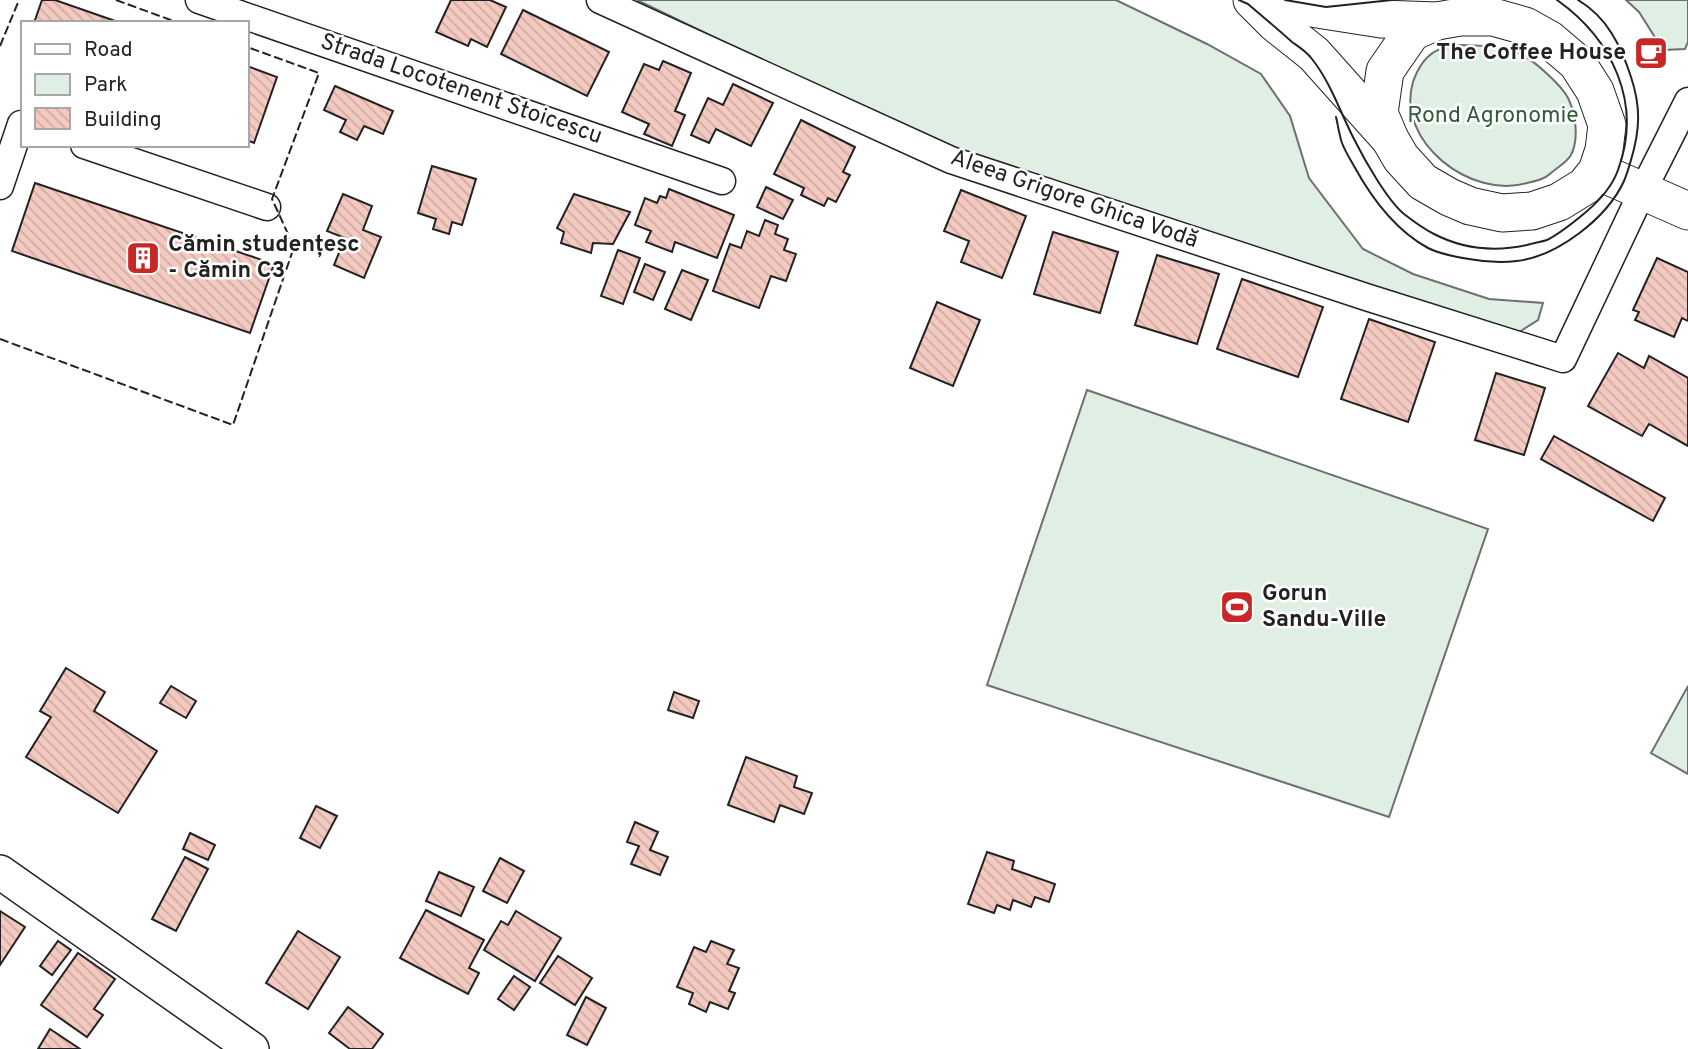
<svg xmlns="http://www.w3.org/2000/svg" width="1688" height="1049" font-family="Overpass,sans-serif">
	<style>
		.park { fill: #e0efe3; stroke: #6f6f6f; stroke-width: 2 }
		.building { fill: url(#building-back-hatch); stroke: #222; stroke-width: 2 }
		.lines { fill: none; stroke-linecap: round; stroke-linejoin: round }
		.minor-casing { stroke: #222; stroke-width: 29 }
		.tertiary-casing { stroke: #222; stroke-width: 36 }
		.secondary-casing { stroke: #222; stroke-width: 39 }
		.minor { stroke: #fff; stroke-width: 26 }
		.tertiary { stroke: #fff; stroke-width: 33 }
		.secondary { stroke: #fff; stroke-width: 37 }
		.tram { stroke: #222; stroke-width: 2 }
		.fence { stroke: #222; stroke-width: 2; stroke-dasharray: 9 3.5; stroke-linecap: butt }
		.labels { text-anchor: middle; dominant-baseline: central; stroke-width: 5; stroke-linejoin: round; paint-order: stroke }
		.poi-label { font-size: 23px; font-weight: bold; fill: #222; stroke: #fff; text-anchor: start }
		.street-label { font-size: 23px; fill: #222; stroke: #fff }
		.park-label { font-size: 23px; fill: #2f5e38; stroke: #fff }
	</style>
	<defs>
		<pattern id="building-back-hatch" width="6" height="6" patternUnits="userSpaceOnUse" patternTransform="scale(1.75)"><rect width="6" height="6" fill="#f3c9c0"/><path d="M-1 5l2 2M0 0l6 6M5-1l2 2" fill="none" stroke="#d0aca5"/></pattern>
	</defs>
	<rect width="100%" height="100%" fill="#fff"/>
	<g class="park">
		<polygon points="637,0 1116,0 1207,44 1261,74 1290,116 1309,178 1363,249 1413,274 1489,299 1543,303 1538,320 1516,334 938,145"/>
		<polygon points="1626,0 1688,0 1688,42 1685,49 1663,50 1639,12"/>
		<path d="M1459,45C1479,45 1504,46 1522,55C1535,61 1562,86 1568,98C1576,114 1579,139 1571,155C1567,162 1557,168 1551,173C1545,179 1536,181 1527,183C1472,200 1395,142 1413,82C1417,70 1423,59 1434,52C1440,48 1452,47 1459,45Z"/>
		<polygon points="1087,390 1488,529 1389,817 987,685"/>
		<polygon points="1688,686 1688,774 1651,753"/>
	</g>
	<g class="building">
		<polygon points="42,0 55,0 121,23 34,23"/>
		<polygon points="451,0 490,0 506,7 487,47 471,39 468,46 436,32"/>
		<polygon points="523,10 609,52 587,96 501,54"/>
		<polygon points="663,61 691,73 675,111 685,115 672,146 644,134 649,124 622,112 644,64 659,70"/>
		<polygon points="247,66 277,77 254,143 247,140"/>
		<polygon points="733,84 773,103 751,146 716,129 709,143 691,135 708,98 723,105"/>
		<polygon points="335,86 393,111 383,134 364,126 357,140 340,132 346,120 324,110"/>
		<polygon points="801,120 855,147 843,172 850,175 836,202 828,198 824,206 801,195 804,188 774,174"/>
		<polygon points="432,166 476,179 462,225 452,222 449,234 433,229 436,219 418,213"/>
		<polygon points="35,183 274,264 250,333 12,251"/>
		<polygon points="766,187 793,200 783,219 757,207"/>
		<polygon points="669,189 734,215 717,258 675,242 672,252 646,242 651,231 635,225 645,198 657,203 660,196 666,198"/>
		<polygon points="961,190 1026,216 1002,278 961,262 969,241 944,231"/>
		<polygon points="343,194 372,206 363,230 381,237 364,278 334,265 345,238 327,231"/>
		<polygon points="574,194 630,212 613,244 593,243 591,253 561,243 564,232 557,228"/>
		<polygon points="765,220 778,225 775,234 788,239 784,250 796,254 786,281 771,276 759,308 713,291 730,244 741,248 747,231 759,236"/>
		<polygon points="1053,232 1118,252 1100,313 1034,294"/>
		<polygon points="618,250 640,258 623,304 601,296"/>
		<polygon points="1157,255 1219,274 1197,344 1135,325"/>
		<polygon points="1657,258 1688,272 1688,321 1682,318 1674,337 1635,320 1639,312 1633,310"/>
		<polygon points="645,264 665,272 653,300 634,292"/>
		<polygon points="682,270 708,280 691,320 665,309"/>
		<polygon points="1242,279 1323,307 1298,377 1217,349"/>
		<polygon points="937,302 980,320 953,386 910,368"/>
		<polygon points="1369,319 1435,342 1408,422 1341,399"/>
		<polygon points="1618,353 1644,368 1649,356 1688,378 1688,446 1649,424 1642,436 1588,406"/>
		<polygon points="1496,373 1545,388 1524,455 1475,440"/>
		<polygon points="1554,436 1665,498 1653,521 1541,459"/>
		<polygon points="66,668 105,692 94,711 157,751 118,813 26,757 51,717 40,711"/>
		<polygon points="171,686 196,701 186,718 160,703"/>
		<polygon points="674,692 699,701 693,718 668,710"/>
		<polygon points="746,757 797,776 794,787 812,793 804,814 780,805 774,822 728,805"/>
		<polygon points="316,806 337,816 320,848 300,838"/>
		<polygon points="635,822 658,832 650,850 668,857 660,875 631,864 639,846 627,842"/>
		<polygon points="190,833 215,845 208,860 183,849"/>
		<polygon points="987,852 1014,861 1012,869 1055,884 1049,902 1035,897 1031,907 1013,900 1010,910 997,905 994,913 968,904"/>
		<polygon points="185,857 208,869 176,931 152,919"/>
		<polygon points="500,858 524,871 507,903 483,891"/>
		<polygon points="439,872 474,887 461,916 426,901"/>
		<polygon points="426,910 484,940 469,968 479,973 468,994 400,958"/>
		<polygon points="0,911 25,927 0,965"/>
		<polygon points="516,911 561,938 535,981 484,950 501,921 508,925"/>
		<polygon points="298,931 340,957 308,1009 266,983"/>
		<polygon points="58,941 71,950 52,975 40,966"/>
		<polygon points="711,941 734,950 727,964 739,968 729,991 735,993 728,1009 710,1002 706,1012 689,1004 693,993 677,987 694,947 706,952"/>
		<polygon points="78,953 115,979 94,1009 103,1015 87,1037 41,1005"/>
		<polygon points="558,956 592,978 575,1005 540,983"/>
		<polygon points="514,976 530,987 514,1010 498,999"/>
		<polygon points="586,997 606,1008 587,1045 567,1035"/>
		<polygon points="348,1007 383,1034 372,1049 350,1049 329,1033"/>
		<polygon points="50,1029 80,1049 38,1049"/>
	</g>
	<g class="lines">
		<g class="minor-casing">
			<g id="minor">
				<polyline points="199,0 722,181"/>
				<polyline points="600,0 951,160 1366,297 1563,359 1643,190 1688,101"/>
				<polyline points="84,145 267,207"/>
				<polyline points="0,186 21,124"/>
			</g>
		</g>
		<g class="tertiary-casing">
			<polyline id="tertiary" points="0,872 252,1049"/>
		</g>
		<g class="secondary-casing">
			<g id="secondary">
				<polyline points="1252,0 1275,23 1314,54 1389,138"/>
				<polyline points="1260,0 1381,19 1437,21"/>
				<polygon points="1460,17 1493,17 1525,26 1550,40 1577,63 1595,91 1607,125 1604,150 1597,171 1585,186 1559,202 1532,211 1502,213 1470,206 1449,197 1423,182 1401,158 1390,139 1379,113 1385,71 1412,32 1437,21"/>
				<polyline points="1597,171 1688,211"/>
			</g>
		</g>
		<use href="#minor" class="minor"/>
		<use href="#tertiary" class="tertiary"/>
		<use href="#secondary" class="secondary"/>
		<g class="tram">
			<path d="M1239,0L1248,4C1263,17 1278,29 1292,42C1299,47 1307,52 1312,59C1331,83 1340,112 1354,139C1364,159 1387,200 1404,214C1413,221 1424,229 1434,234C1463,249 1495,252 1527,245C1533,243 1541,242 1547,240C1561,233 1574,222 1586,212C1599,201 1612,187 1618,170C1643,103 1612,39 1557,0"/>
			<polyline points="1285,0 1326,7 1392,0"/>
			<path d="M1336,117C1338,125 1339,134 1342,143C1345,151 1350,159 1354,166C1372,199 1395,230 1428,248C1440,254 1456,257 1469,259C1485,262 1501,263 1517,261C1558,256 1607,218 1624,181C1627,174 1629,167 1631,160C1640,130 1641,107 1631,77C1621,46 1607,17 1578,0"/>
		</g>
		<g class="fence">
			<polyline points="116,0 179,23"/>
			<polyline points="0,46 19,0"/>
			<polyline points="0,339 233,425 294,247 272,199 319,73 247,47"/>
		</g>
	</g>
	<defs>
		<g id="cafe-square" transform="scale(1.75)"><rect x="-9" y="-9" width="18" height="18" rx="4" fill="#c62828" stroke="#fff"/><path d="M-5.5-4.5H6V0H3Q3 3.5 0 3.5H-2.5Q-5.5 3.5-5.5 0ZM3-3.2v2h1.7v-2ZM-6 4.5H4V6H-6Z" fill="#fff"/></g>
		<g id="building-square" transform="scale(1.75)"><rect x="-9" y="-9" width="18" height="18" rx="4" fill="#c62828" stroke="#fff"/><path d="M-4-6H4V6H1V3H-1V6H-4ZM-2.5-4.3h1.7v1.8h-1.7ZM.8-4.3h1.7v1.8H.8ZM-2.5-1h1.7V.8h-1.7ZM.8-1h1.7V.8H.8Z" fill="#fff"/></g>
		<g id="stadium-square" transform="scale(1.75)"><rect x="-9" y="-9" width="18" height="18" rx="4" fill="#c62828" stroke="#fff"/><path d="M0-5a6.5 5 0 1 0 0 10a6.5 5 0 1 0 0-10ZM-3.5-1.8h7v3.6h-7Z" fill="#fff"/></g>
	</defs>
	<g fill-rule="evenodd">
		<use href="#cafe-square" x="1651" y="53"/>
		<use href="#building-square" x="143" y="258"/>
		<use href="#stadium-square" x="1237" y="607"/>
	</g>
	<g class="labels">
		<g class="poi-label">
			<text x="1626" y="53" text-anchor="end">The Coffee House</text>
			<text x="168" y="245">Cămin studențesc<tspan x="168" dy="26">- Cămin C3</tspan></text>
			<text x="1262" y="594">Gorun<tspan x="1262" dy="26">Sandu-Ville</tspan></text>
		</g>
		<g class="street-label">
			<text transform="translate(461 90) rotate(19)">Strada Locotenent Stoicescu</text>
			<text transform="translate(1074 200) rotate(19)">Aleea Grigore Ghica Vodă</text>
		</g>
		<g class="park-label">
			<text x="1493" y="116">Rond Agronomie</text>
		</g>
	</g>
	<rect x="21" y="21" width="228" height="126" fill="#ffffff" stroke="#a7a7a7" stroke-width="2"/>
	<rect x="35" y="44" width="35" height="10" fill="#ffffff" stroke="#a7a7a7" stroke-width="2"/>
	<text x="84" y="56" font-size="21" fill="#222222">Road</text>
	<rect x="35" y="74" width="35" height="21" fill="#e0efe3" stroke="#a7a7a7" stroke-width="2"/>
	<text x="84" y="91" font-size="21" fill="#222222">Park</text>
	<rect x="35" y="108" width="35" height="21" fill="url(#building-back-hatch)" stroke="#a7a7a7" stroke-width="2"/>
	<text x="84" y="126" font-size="21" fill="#222222">Building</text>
</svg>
